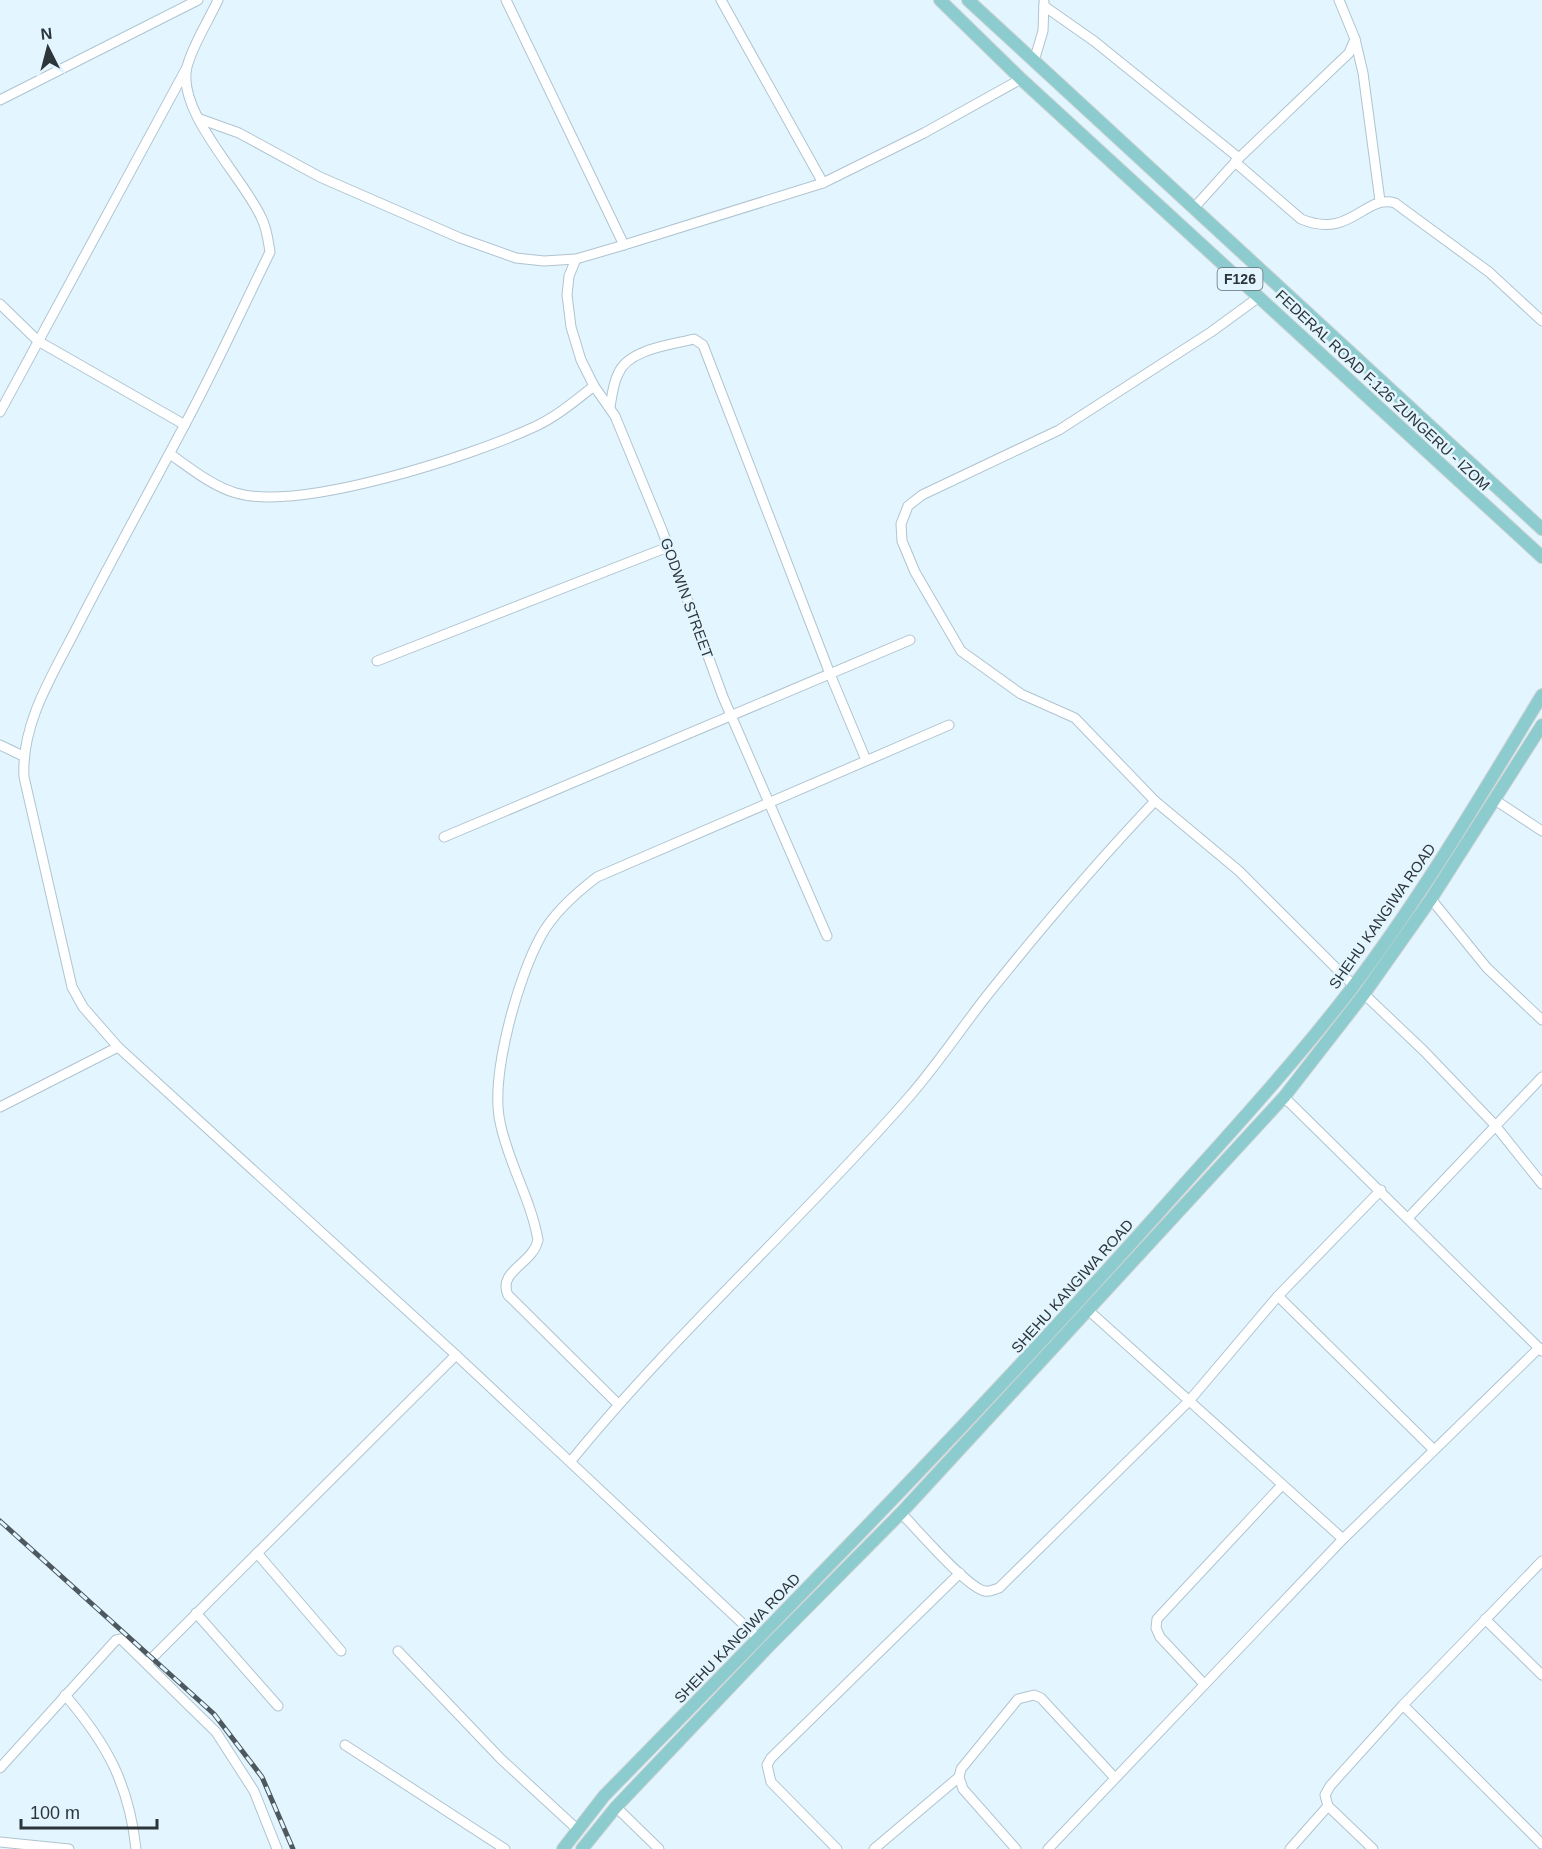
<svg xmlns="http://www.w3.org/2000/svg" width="1542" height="1849" font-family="Helvetica,sans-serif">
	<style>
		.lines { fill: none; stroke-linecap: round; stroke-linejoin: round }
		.minor-casing { stroke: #afc4d0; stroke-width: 11 }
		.major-casing { stroke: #d1d3d4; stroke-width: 14 }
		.minor { stroke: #fff; stroke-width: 9 }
		.major { stroke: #8cccce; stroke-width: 12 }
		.rail-casing { stroke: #4e595f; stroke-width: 5 }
		.rail { stroke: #e3f5ff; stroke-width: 3; stroke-dasharray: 9; stroke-linecap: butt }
		.labels { text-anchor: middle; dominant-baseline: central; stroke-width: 5; stroke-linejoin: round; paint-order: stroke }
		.shield { fill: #e3f5ff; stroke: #636f75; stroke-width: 1.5 }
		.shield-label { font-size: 14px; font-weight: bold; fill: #2c353a }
		.street-label { font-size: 15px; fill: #2c353a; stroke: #e3f5ff }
	</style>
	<rect width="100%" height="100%" fill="#e3f5ff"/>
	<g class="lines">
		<g class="minor-casing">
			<g id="minor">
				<path d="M218,0C209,20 192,46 187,67C176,112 243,177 261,217C267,228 268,240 270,252C241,311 214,371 183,428C148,494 112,559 78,625C54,673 21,722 24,777L72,987L83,1007L118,1047L456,1355L758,1638"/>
				<polyline points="506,0 624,245"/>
				<polyline points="721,0 823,183"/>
				<polyline points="1044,6 1094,41 1239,158"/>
				<polyline points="1355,39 1363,73 1380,201"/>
				<polyline points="1034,61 1043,31 1044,2"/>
				<polyline points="0,100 198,0"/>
				<polyline points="200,119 239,133 320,177 460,238 516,258 544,261 576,259 624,245 823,183 924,133 1021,79"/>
				<path d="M1235,162L1301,219C1351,240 1364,194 1395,203L1489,272L1542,321"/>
				<polyline points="1193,209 1239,158 1349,53 1355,39 1339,0"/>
				<polyline points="576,259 569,276 567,295 571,327 581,360 594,386 615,416 662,530 723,697 827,936"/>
				<polyline points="1259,297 1211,332 1059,430 922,495 908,506 901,524 902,541 915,572 961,651 1021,694 1075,718 1155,801 1239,871 1354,986"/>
				<polyline points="0,304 38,341 185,425"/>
				<path d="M610,407C612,396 613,384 618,374C628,349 671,345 694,339L703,345L830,674L866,760"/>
				<polyline points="0,412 186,69"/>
				<path d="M170,454C190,468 212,486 236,493C300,512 472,456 534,427C556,417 575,401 594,386"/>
				<polyline points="377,661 668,547"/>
				<polyline points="0,745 23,756"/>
				<polyline points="1495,800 1542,831"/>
				<polyline points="444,837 910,640"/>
				<polyline points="1431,899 1487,968 1542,1020"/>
				<polyline points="1364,994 1424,1051 1494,1124 1542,1184"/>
				<polyline points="1284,1097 1542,1351"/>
				<polyline points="0,1107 118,1047"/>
				<polyline points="1409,1217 1542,1077"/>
				<polyline points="1278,1296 1433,1449"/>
				<polyline points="1087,1309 1343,1539"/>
				<path d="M618,1404L508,1295C497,1271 533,1264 538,1240C531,1199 508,1163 500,1122C490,1076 518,977 541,936C554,912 576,893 597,877L949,725"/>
				<path d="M571,1461C675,1333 800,1222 909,1097C938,1064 962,1027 989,993C1042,927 1097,862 1155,801"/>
				<path d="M901,1513C916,1528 967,1588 985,1591C990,1592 995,1589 999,1588L1189,1401L1278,1296L1381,1190"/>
				<polyline points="257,1553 341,1651"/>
				<polyline points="196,1613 278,1706"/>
				<polyline points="1485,1619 1542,1675"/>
				<polyline points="398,1651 501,1759 577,1829"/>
				<polyline points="147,1663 456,1355"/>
				<polyline points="1204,1684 1160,1637 1156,1628 1157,1619 1282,1485"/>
				<path d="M65,1695C107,1744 129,1784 136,1849"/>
				<polyline points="1403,1705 1542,1844"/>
				<polyline points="345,1745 505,1849"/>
				<polyline points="0,1768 116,1640 121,1639 216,1732 254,1791 277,1849"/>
				<polyline points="1328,1806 1373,1849"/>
				<polyline points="616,1807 659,1849"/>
				<polyline points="0,1842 69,1849"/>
				<polyline points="837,1849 771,1782 767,1765 771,1758 960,1573"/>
				<polyline points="874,1849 959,1777"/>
				<polyline points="1016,1849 963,1789 959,1777 961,1769 1018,1699 1034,1695 1041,1698 1115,1778"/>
				<polyline points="1048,1849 1343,1539 1539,1348"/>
				<polyline points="1290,1849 1328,1806 1325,1795 1330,1786 1403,1705 1542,1561"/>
			</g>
		</g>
		<g class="major-casing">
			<g id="major">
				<polyline points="940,0 1021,79 1542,557"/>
				<polyline points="968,0 1542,529"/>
				<path d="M563,1849L604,1796C793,1603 982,1411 1162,1209C1226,1137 1293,1065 1352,988C1422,896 1482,794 1542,695"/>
				<polyline points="582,1849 616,1807 768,1647 901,1513 1284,1097 1364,994 1431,899 1542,725"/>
			</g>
		</g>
		<use href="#minor" class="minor"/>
		<use href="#major" class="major"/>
		<g class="rail-casing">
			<polyline id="rail" points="0,1521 214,1714 262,1777 293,1849"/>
		</g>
		<use href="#rail" class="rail"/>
	</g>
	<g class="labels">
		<rect class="shield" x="1217.5" y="268" width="45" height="22" rx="4.5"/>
		<g class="shield-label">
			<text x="1240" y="279">F126</text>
		</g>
		<g class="street-label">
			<text transform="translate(1383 390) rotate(43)">FEDERAL ROAD F.126 ZUNGERU - IZOM</text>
			<text transform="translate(687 598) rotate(70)">GODWIN STREET</text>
			<text transform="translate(1382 916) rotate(-55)">SHEHU KANGIWA ROAD</text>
			<text transform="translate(1072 1286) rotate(-48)">SHEHU KANGIWA ROAD</text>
			<text transform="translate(737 1638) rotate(-46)">SHEHU KANGIWA ROAD</text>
		</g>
	</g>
	<g transform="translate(48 48) rotate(354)" stroke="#e3f5ff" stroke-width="4.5" paint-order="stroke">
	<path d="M0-4.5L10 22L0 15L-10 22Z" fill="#2c353a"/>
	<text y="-9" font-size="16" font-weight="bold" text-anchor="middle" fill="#2c353a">N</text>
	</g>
	<path d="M21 1819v9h136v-9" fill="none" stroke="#2c353a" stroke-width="3"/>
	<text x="30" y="1819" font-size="18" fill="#2c353a" stroke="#e3f5ff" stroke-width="4.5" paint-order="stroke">100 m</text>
</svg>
